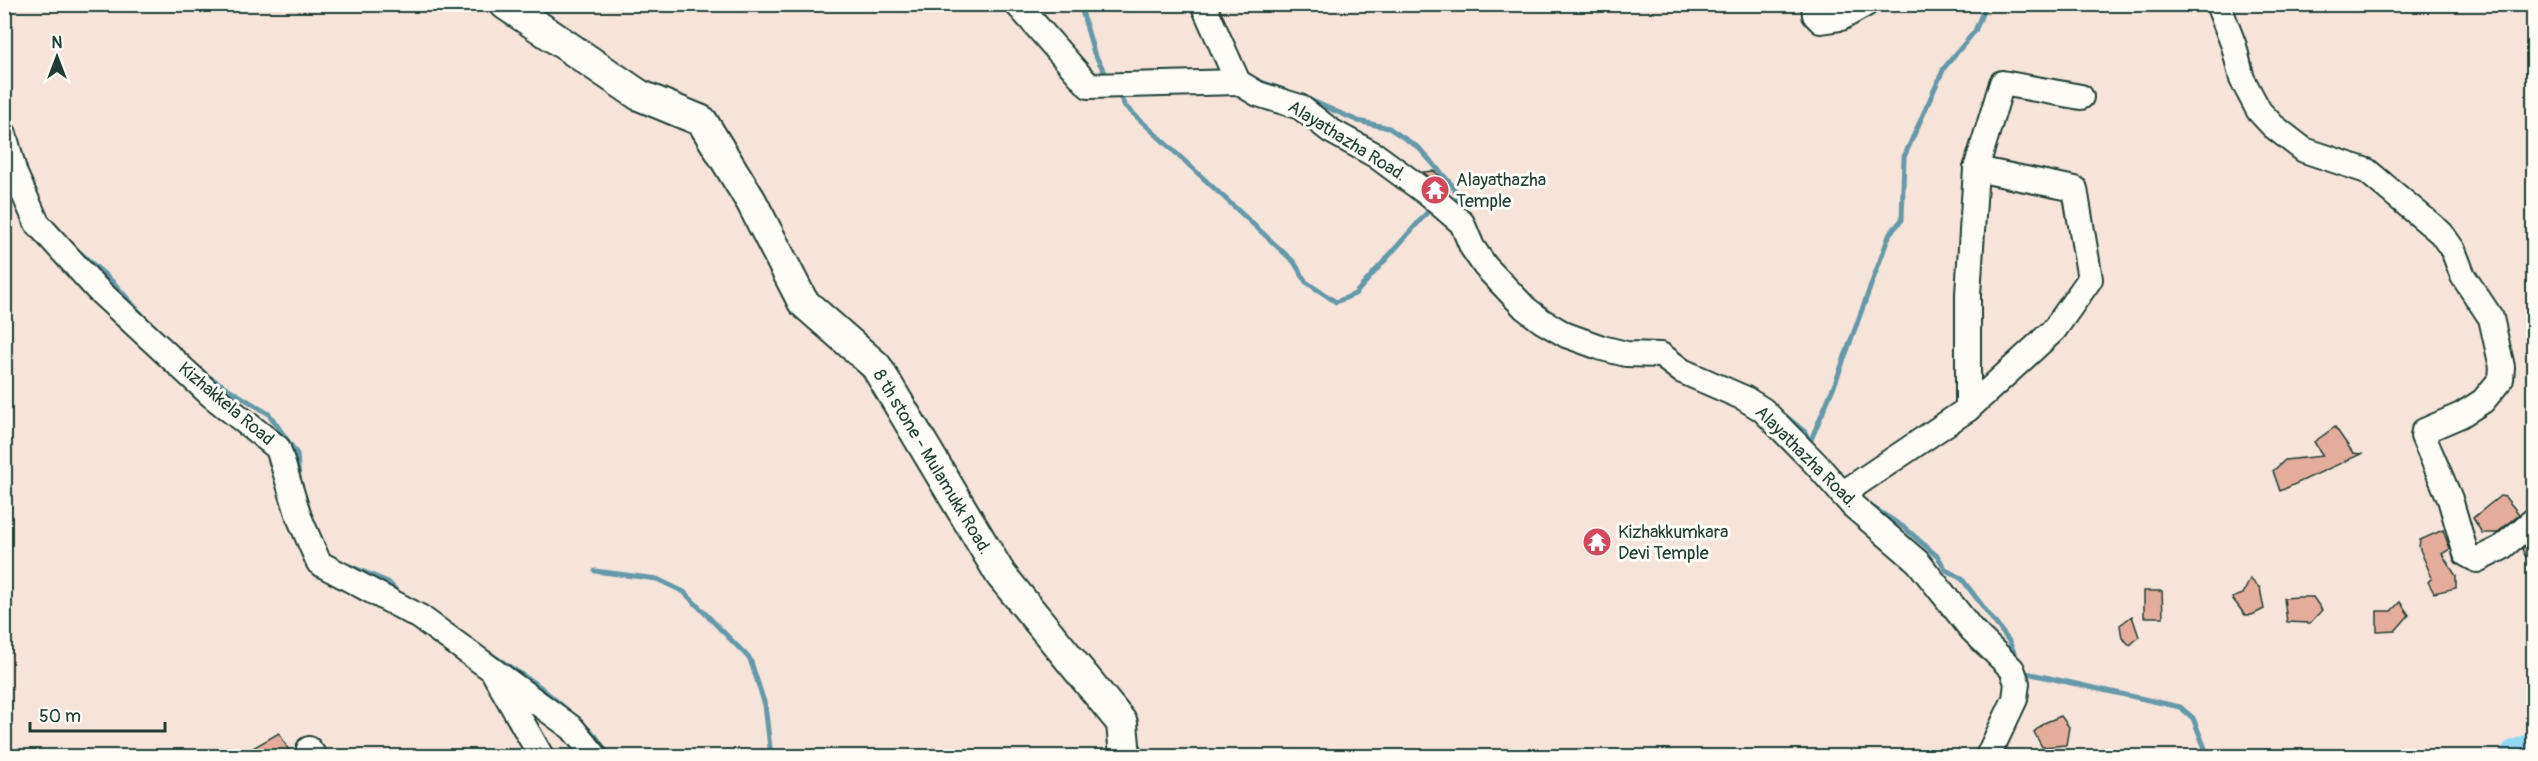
<svg xmlns="http://www.w3.org/2000/svg" width="2538" height="761" font-family="Pangolin,sans-serif">
	<style>
		.lines { fill: none; stroke-linecap: round; stroke-linejoin: round }
		.stream { stroke: #6599a8; stroke-width: 5 }
		.river { stroke: #93d7f5; stroke-width: 33 }
		.building { fill: #e4ad9b; stroke: #1f3d34; stroke-width: 1.5 }
		.minor-casing { stroke: #1f3d34; stroke-width: 28 }
		.major-casing { stroke: #1f3d34; stroke-width: 34 }
		.minor { stroke: #fdfcf7; stroke-width: 24 }
		.major { stroke: #fdfcf7; stroke-width: 30 }
		.labels { text-anchor: middle; dominant-baseline: central; stroke-width: 6; stroke-linejoin: round; paint-order: stroke }
		.street-label { font-size: 18px; fill: #1f3d34; stroke: #fdfcf7 }
		.poi-label { font-size: 18px; fill: #1f3d34; stroke: #fdfcf7; text-anchor: start }
	</style>
	<rect width="100%" height="100%" fill="#f6e4db"/>
	<filter id="ink" filterUnits="userSpaceOnUse"><feTurbulence type="fractalNoise" baseFrequency=".0167" numOctaves="2"/><feDisplacementMap in="SourceGraphic" scale="12" xChannelSelector="R" yChannelSelector="G"/><feConvolveMatrix kernelMatrix="1 2 1 2 8 2 1 2 1" color-interpolation-filters="sRGB"/></filter>
	<g filter="url(#ink)">
		<g class="lines">
			<g class="stream">
				<polyline points="1080,4 1094,53 1108,78"/>
				<polyline points="1256,80 1287,91"/>
				<polyline points="4,92 11,129"/>
				<polyline points="1118,93 1125,106 1294,262 1306,282 1336,302 1355,294 1432,207"/>
				<polyline points="1301,96 1358,121 1389,128 1419,148 1452,185 1464,212"/>
				<polyline points="75,248 113,282 150,324"/>
				<polyline points="203,373 269,414 297,454 299,480"/>
				<polyline points="1776,408 1805,432 1811,444"/>
				<polyline points="1810,442 1836,381 1890,233 1902,220 1904,157 1944,68 1975,31 1986,4"/>
				<polyline points="1866,503 1905,528 1938,557 1946,570 1962,579 2009,641 2017,659"/>
				<polyline points="350,566 388,582 401,595"/>
				<polyline points="595,571 657,579 684,592 750,659 765,705 771,756"/>
				<polyline points="489,653 539,686 568,711"/>
				<polyline points="2022,672 2180,707 2193,718 2208,756"/>
				<polyline points="584,725 595,735 609,756"/>
			</g>
			<polyline class="river" points="2516,756 2534,749"/>
		</g>
		<g class="building">
			<polygon points="1434,171 1448,183 1444,189 1423,172"/>
			<polygon points="2335,427 2353,453 2361,454 2280,491 2273,471 2285,460 2323,456 2314,442"/>
			<polygon points="2500,496 2505,497 2519,514 2497,533 2482,533 2473,518"/>
			<polygon points="2443,530 2450,549 2442,554 2456,576 2456,588 2434,593 2428,582 2432,578 2419,547 2420,540"/>
			<polygon points="2534,539 2534,574 2522,549"/>
			<polygon points="2250,579 2260,588 2264,609 2252,615 2245,615 2232,598 2243,594"/>
			<polygon points="2144,591 2162,591 2163,617 2144,617"/>
			<polygon points="2299,597 2313,597 2322,610 2310,623 2287,622 2284,598"/>
			<polygon points="2400,602 2409,615 2395,631 2377,632 2377,611 2391,611"/>
			<polygon points="2132,616 2139,637 2130,645 2122,638 2120,625"/>
			<polygon points="2061,716 2069,727 2066,745 2042,747 2034,732 2044,723"/>
			<polygon points="279,733 292,756 239,756"/>
		</g>
		<g class="lines">
			<g class="minor-casing">
				<g id="minor">
					<polyline points="1017,4 1089,86 1238,82"/>
					<polyline points="1203,4 1238,82 1258,94 1300,107 1331,131 1375,155 1428,194 1462,223 1472,247 1485,266 1525,308 1542,321 1566,335 1602,348 1626,354 1661,355 1682,371 1744,398 1763,410 1817,465 1853,506 1918,562 1972,630 2012,669 2017,683 2015,699 1988,756"/>
					<polyline points="1814,4 1815,15 1821,21 1841,18 1866,4"/>
					<polyline points="2218,4 2234,46 2242,79 2259,111 2273,126 2304,150 2367,171 2441,233 2453,250 2463,276 2491,318 2502,367 2501,379 2483,401 2461,415 2424,431 2423,436 2450,499 2466,554 2477,560 2501,548 2534,520"/>
					<polyline points="4,134 15,174 37,223 98,290 211,395 278,448 299,517 319,563 420,617 572,728 595,756"/>
					<polyline points="1968,409 1968,294 1976,169 2002,83 2081,97"/>
					<polyline points="1842,494 1968,409 2054,330 2090,279 2075,189 1976,169"/>
					<polyline points="495,675 541,756"/>
					<polyline points="309,749 314,756"/>
				</g>
			</g>
			<g class="major-casing">
				<polyline id="major" points="505,4 639,95 702,121 751,201 803,302 876,366 1001,575 1122,723 1125,756"/>
			</g>
			<use href="#minor" class="minor"/>
			<use href="#major" class="major"/>
		</g>
	</g>
	<defs>
		<g id="temple-disc" transform="scale(1.5)"><circle r="9.5" fill="#d1495b" stroke="#fdfcf7"/><path d="M0-6L5-2H3V0L6.5 2.5H4V6H1.5V3h-3V6H-4V2.5H-6.5L-3 0V-2H-5Z" fill="#fff"/></g>
	</defs>
	<g fill-rule="evenodd">
		<use href="#temple-disc" x="1435" y="190"/>
		<use href="#temple-disc" x="1597" y="542"/>
	</g>
	<g class="labels">
		<g class="street-label">
			<text transform="translate(1347 141) rotate(32)">Alayathazha Road.</text>
			<text transform="translate(226 404) rotate(40)">Kizhakkela Road</text>
			<text transform="translate(1806 457) rotate(45)">Alayathazha Road.</text>
			<text transform="translate(932 462) rotate(59)">8 th stone - Mulamukk Road.</text>
		</g>
		<g class="poi-label">
			<text x="1456" y="180">Alayathazha<tspan x="1456" dy="21">Temple</tspan></text>
			<text x="1618" y="532">Kizhakkumkara<tspan x="1618" dy="21">Devi Temple</tspan></text>
		</g>
	</g>
	<rect width="2538" height="761" fill="none" stroke="#fdfcf7" stroke-width="24"/>
	<rect x="12" y="12" width="2514" height="737" fill="none" stroke="#1f3d34" stroke-width="2" filter="url(#ink)"/>
	<g transform="translate(57 57)" stroke="#fdfcf7" stroke-width="4.5" paint-order="stroke">
	<path d="M0-4.5L10 22L0 15L-10 22Z" fill="#1f3d34"/>
	<text y="-9" font-size="16" font-weight="bold" text-anchor="middle" fill="#1f3d34">N</text>
	</g>
	<path d="M30 722v9h135v-9" fill="none" stroke="#1f3d34" stroke-width="3"/>
	<text x="39" y="722" font-size="18" fill="#1f3d34" stroke="#fdfcf7" stroke-width="4.5" paint-order="stroke">50 m</text>
</svg>
